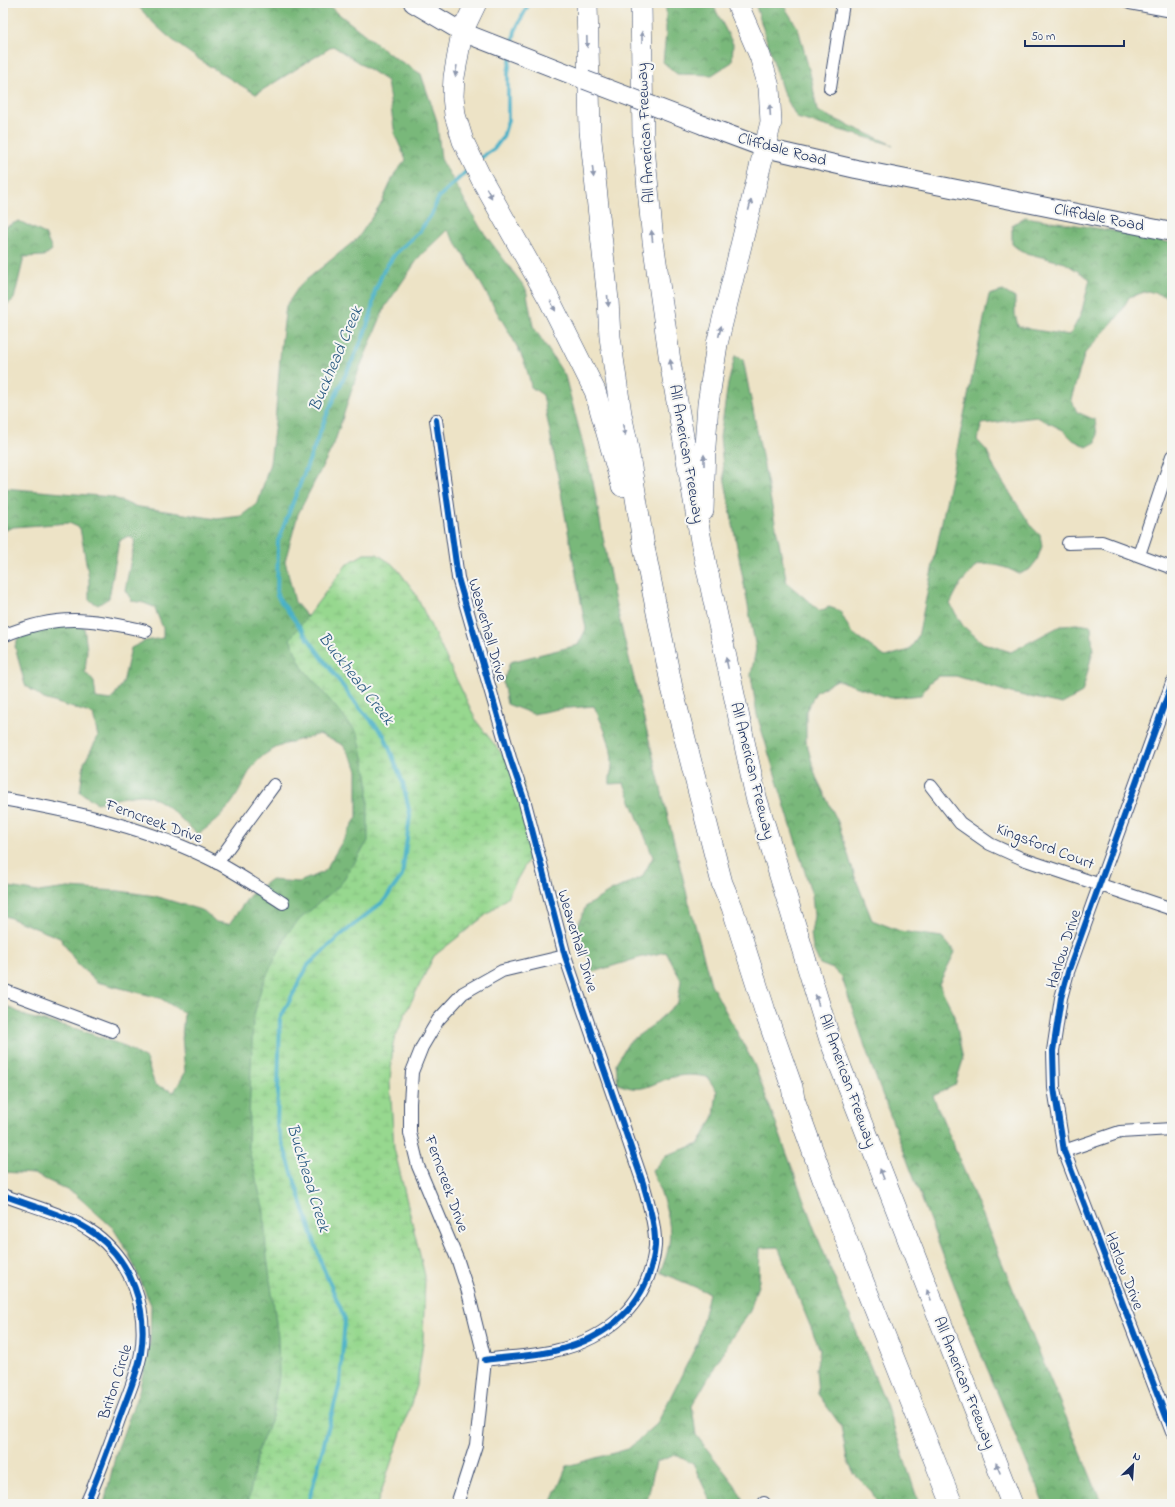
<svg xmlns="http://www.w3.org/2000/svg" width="1175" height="1507" font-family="'Indie Flower',sans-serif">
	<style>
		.forest { fill: url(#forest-crowns); stroke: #4a746c }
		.wetland { fill: url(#wetland-marsh); stroke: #598476 }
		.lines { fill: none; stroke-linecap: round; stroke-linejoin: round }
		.stream { stroke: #49b1c7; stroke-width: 4 }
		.minor-casing { stroke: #3a4a6e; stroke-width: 14 }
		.primary-casing { stroke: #3a4a6e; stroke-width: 20 }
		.motorway-casing { stroke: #3a4a6e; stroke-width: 22 }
		.minor { stroke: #fff; stroke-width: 12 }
		.primary { stroke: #fff; stroke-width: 18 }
		.motorway { stroke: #fff; stroke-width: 21 }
		.primary-bridge-casing { stroke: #3a4a6e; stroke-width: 20; stroke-linecap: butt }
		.primary-bridge { stroke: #fff; stroke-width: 18 }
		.cycleway-casing { stroke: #f6f6f2; stroke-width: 8 }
		.cycleway { stroke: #0057b8; stroke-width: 6 }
		.oneway { fill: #8d97ae }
		.labels { text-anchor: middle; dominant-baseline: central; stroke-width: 4; stroke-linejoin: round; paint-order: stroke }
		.street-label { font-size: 16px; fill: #1b2f5e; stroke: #f6f6f2 }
		.water-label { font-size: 17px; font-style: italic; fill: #2b5c83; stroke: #f6f6f2 }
	</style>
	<defs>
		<pattern id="forest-crowns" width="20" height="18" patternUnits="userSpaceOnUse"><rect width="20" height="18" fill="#79b87a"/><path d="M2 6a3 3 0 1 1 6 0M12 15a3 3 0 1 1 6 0" fill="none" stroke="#629667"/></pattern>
		<pattern id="wetland-marsh" width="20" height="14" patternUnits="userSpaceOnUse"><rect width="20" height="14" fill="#97d88f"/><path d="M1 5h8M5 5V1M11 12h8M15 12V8" fill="none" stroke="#82ba7e"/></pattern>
	</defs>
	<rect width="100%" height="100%" fill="#f6f6f2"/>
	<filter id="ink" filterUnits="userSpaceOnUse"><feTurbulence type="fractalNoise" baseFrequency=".025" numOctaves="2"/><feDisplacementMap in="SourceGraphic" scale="8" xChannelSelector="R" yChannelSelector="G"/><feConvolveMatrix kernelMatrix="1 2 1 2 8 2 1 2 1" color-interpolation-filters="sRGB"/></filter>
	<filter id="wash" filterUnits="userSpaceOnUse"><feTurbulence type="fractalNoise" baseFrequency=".012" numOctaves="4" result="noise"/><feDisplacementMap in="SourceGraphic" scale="16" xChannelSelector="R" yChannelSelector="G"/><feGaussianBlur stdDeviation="0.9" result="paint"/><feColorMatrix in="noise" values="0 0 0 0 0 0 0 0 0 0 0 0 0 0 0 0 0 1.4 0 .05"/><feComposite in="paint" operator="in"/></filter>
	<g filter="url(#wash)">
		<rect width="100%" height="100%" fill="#ede3c6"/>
		<g class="forest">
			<path d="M136,3H325L392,56L421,74L437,121L441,159L481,229L526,289L533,326L565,376L593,482L614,597L688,899L711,984L754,1064L817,1236L886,1404L919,1504H878L872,1492L855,1475L847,1459L841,1426L818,1394L816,1369L820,1350L778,1247L760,1248L759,1281L750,1311L732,1337L692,1406L696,1435L735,1485L745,1504H712L693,1464L676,1455L656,1462L647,1501L648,1504H551L567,1466L628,1449L657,1424L697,1344L709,1293L660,1272C679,1232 667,1209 652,1171L666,1155L699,1144L714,1116L717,1091L707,1077C696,1075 685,1074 674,1077C648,1083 646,1095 618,1084L616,1063L629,1042L653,1025L678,1002L681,980L666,952L642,957L593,972L577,927L586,906L611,891L642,877L653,857L624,783L610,784C609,776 612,772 612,765C613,745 602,724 594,706L558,709L533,714L507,704L503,682L510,662L578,645L586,629L543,395L531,387C527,359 511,336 497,312C481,284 466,256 447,230L420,256L385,307L356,377L334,444L298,514L285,561L295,602L326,639L405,722L402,951L346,1504H104L116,1453L139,1391L150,1342L151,1305L128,1252L113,1228L74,1193L34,1174L3,1172V1004L28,1017L77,1029L122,1045L146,1059L155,1085L174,1092L185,1073L182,1036L184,1013L160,998L97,982L78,965L60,938L3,915V886L38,892L68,888L119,891L155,896L204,911L216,922L229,924L250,895L270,880L299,882L324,872L357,817V767L343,745L319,734C301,740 280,743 264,755C247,768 245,784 233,801C223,815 212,825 198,834C181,821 165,798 143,795C138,794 105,801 97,803L80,792L84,763L98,737L93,714L44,699L25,685L15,646L18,638L39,630L71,623L84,627L87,650L85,672L94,682L96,698L111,700L123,683L131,648L145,641L163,638V628L154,607L144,603L132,601L125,590L135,540L128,536L119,541L109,598L98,605L89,600V579L80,528L69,523L13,527L3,531V488L112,497L133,506L217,519L241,516L258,503L270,463L275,422L281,346L286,306L300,285L358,238L382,202L395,173L406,160L395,135L387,81L333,46L256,94C215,70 165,42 136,3Z"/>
			<polygon points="666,3 712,3 733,44 732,62 712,75 677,74 663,62 666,34"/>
			<polygon points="755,3 782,3 798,28 812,81 817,111 893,145 797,118 783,92"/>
			<path d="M1025,217L1108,230L1172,243V298L1148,291L1129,297L1120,314L1085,353L1071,399L1077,412L1095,420L1097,435L1096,442L1087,447L1073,440L1063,430L1037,417L982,424L977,440L987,451L995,470L1032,527L1040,535L1042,546L1037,560L1030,569L1019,574C1005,566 992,563 977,565L960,584L950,604L963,626L983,643L1011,652L1062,625L1077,624L1091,626L1093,651L1082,693L1062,704L1011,693L956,676H938L929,683L921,695L890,698L837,680L816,692L806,711V741L816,777L838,822L855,877L872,920L900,931L942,937L955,952L939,984L955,1016L963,1060L955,1085L933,1096L1102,1504H1044L972,1332L872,1067L842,978L833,969L820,964L813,949L811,933L814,916L812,895L757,715L751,675L756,649L724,476L720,437L728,384L735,356L743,359L787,583L820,611L829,607L840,611L851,632L885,657L909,650L918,637L989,295L1003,291L1015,298V314L1018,326L1034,330L1070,335L1081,314L1090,279L1065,263L1022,252L1012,244V225Z"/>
			<polygon points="19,221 45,234 52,250 44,256 24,257 14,299 3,308 3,228"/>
		</g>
		<polygon class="wetland" points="364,554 377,554 395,566 414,591 477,722 522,780 534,843 528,860 506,899 434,956 407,1010 393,1043 390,1082 394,1148 425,1276 423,1343 417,1386 377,1504 248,1504 258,1450 272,1417 279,1376 278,1337 266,1249 264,1212 248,1145 253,1019 262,985 287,934 299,920 340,885 368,841 368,780 358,734 302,667 290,639 347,564"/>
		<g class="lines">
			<g class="stream">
				<polyline points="512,47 515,31 529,3"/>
				<polyline points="479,159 494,149 503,137 508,120 508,73 511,56"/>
				<polyline points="308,1504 340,1383 345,1319 322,1265 277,1126 280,1019 308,965 341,935 384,901 402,876 410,815 403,783 384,735 353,700 277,596 278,541 329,409 362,340 371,314 375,291 384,270 395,254 419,232 431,215 439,197 470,168"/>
			</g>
		</g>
	</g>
	<g filter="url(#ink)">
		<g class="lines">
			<g class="minor-casing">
				<g id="minor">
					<polyline points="1130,3 1172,11"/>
					<polyline points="830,88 843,3"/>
					<path d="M436,420L458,578L510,758L524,799L565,956L643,1183C648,1202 656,1226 655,1246C650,1303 608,1339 554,1351C532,1356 507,1357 485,1360"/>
					<polyline points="1068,543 1102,542 1172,568"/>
					<polyline points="1139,555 1172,456"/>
					<path d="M3,636C57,613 91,618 146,631"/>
					<polyline points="1172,683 1068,972 1061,998 1053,1051 1054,1088 1064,1151 1172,1432"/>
					<polyline points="931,786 960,823 990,844 1023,859 1172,909"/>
					<path d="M3,799C77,812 150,828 218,863C240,875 261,889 283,903"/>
					<polyline points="217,863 274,785"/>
					<polyline points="3,990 112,1031"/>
					<polyline points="1064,1151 1120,1132 1172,1129"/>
					<path d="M3,1195C33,1207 69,1215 95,1234C132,1262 148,1308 141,1353C137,1377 125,1401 117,1425C107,1451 98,1478 86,1504"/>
					<polyline points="764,1503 764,1504"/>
					<polyline points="457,1504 476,1445 485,1360 468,1292 458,1261 418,1166 410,1133 410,1103 412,1072 422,1047 438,1020 463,993 502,971 565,956"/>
				</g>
			</g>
			<g class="primary-casing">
				<g id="primary">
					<polyline points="413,3 462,32 585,80"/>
					<polyline points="703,125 765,148 856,169 1172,232"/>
				</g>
			</g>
			<g class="motorway-casing">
				<g id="motorway">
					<polyline points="476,3 462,32 454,77 453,96 455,115 463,141 481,178 549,299 595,391 622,486"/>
					<polyline points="587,3 590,131 608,300 610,337 621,414 627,443 644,547 672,688 722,883 732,907 765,1011 792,1087 794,1099 829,1196 952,1504"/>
					<polyline points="641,3 643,137 653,241 670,361 701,541 756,797 830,1040 1012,1504"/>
					<polyline points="703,511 705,446 708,404 717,344 771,122 769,87 760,56 737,3"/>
				</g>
			</g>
			<use href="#minor" class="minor"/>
			<use href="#primary" class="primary"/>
			<use href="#motorway" class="motorway"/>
			<g class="primary-bridge-casing">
				<polyline id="primary-bridge" points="585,80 703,125"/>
			</g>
			<use href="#primary-bridge" class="primary-bridge"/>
			<g class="cycleway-casing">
				<g id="cycleway">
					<path d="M436,420L458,578L510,758L524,799L565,956L643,1183C648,1202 656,1226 655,1246C650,1303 608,1339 554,1351C532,1356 507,1357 485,1360"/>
					<polyline points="1172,683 1068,972 1061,998 1053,1051 1054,1088 1064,1151 1172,1432"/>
					<path d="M3,1195C33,1207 69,1215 95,1234C132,1262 148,1308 141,1353C137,1377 125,1401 117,1425C107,1451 98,1478 86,1504"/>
				</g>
			</g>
			<use href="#cycleway" class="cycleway"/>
		</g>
		<defs><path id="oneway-solid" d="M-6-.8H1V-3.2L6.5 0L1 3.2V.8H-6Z"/></defs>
		<g class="oneway">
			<use href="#oneway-solid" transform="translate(642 37) rotate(-91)"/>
			<use href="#oneway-solid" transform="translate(587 42) rotate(88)"/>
			<use href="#oneway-solid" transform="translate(456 71) rotate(99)"/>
			<use href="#oneway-solid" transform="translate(770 110) rotate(-94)"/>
			<use href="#oneway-solid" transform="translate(593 172) rotate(84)"/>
			<use href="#oneway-solid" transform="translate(489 193) rotate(61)"/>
			<use href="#oneway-solid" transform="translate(750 205) rotate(-75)"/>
			<use href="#oneway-solid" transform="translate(652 236) rotate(-96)"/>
			<use href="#oneway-solid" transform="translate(608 301) rotate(85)"/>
			<use href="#oneway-solid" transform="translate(553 306) rotate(63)"/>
			<use href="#oneway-solid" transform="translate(720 331) rotate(-77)"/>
			<use href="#oneway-solid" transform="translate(671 365) rotate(-99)"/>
			<use href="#oneway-solid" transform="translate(624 430) rotate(77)"/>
			<use href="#oneway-solid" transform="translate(704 460) rotate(-90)"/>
			<use href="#oneway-solid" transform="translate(727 663) rotate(-102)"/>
			<use href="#oneway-solid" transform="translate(817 1000) rotate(-107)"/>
			<use href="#oneway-solid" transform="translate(882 1174) rotate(-111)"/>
			<use href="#oneway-solid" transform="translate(929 1295) rotate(-112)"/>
			<use href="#oneway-solid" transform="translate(998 1468) rotate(-112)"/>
		</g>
	</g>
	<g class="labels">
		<g class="street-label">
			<text transform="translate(646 133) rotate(-93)">All American Freeway</text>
			<text transform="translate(782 150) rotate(15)">Cliffdale Road</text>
			<text transform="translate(1099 218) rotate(11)">Cliffdale Road</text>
			<text transform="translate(686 454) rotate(80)">All American Freeway</text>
			<text transform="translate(487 630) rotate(74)">Weaverhall Drive</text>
			<text transform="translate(752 771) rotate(76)">All American Freeway</text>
			<text transform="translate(154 822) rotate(20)">Ferncreek Drive</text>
			<text transform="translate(1045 847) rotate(21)">Kingsford Court</text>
			<text transform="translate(577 941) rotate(73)">Weaverhall Drive</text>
			<text transform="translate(1064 949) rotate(-72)">Harlow Drive</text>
			<text transform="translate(847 1081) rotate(70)">All American Freeway</text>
			<text transform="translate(446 1184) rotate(70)">Ferncreek Drive</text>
			<text transform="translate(1124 1271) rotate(69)">Harlow Drive</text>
			<text transform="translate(116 1382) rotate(-72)">Briton Circle</text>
			<text transform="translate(964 1383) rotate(68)">All American Freeway</text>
		</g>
		<g class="water-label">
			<text transform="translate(336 359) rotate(-67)">Buckhead Creek</text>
			<text transform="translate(356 679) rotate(52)">Buckhead Creek</text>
			<text transform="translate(308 1178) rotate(73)">Buckhead Creek</text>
		</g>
	</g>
	<rect width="1175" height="1507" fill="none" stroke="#f6f6f2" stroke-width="16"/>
	<g transform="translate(1133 1465) rotate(25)" stroke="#f6f6f2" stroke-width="3" paint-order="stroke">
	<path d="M0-3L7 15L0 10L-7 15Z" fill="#1b2f5e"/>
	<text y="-6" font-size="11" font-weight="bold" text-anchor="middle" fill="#1b2f5e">N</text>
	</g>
	<path d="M1025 40v6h99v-6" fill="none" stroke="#1b2f5e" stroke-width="2"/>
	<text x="1031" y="40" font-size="12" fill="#1b2f5e" stroke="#f6f6f2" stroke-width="3" paint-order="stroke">50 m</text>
</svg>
